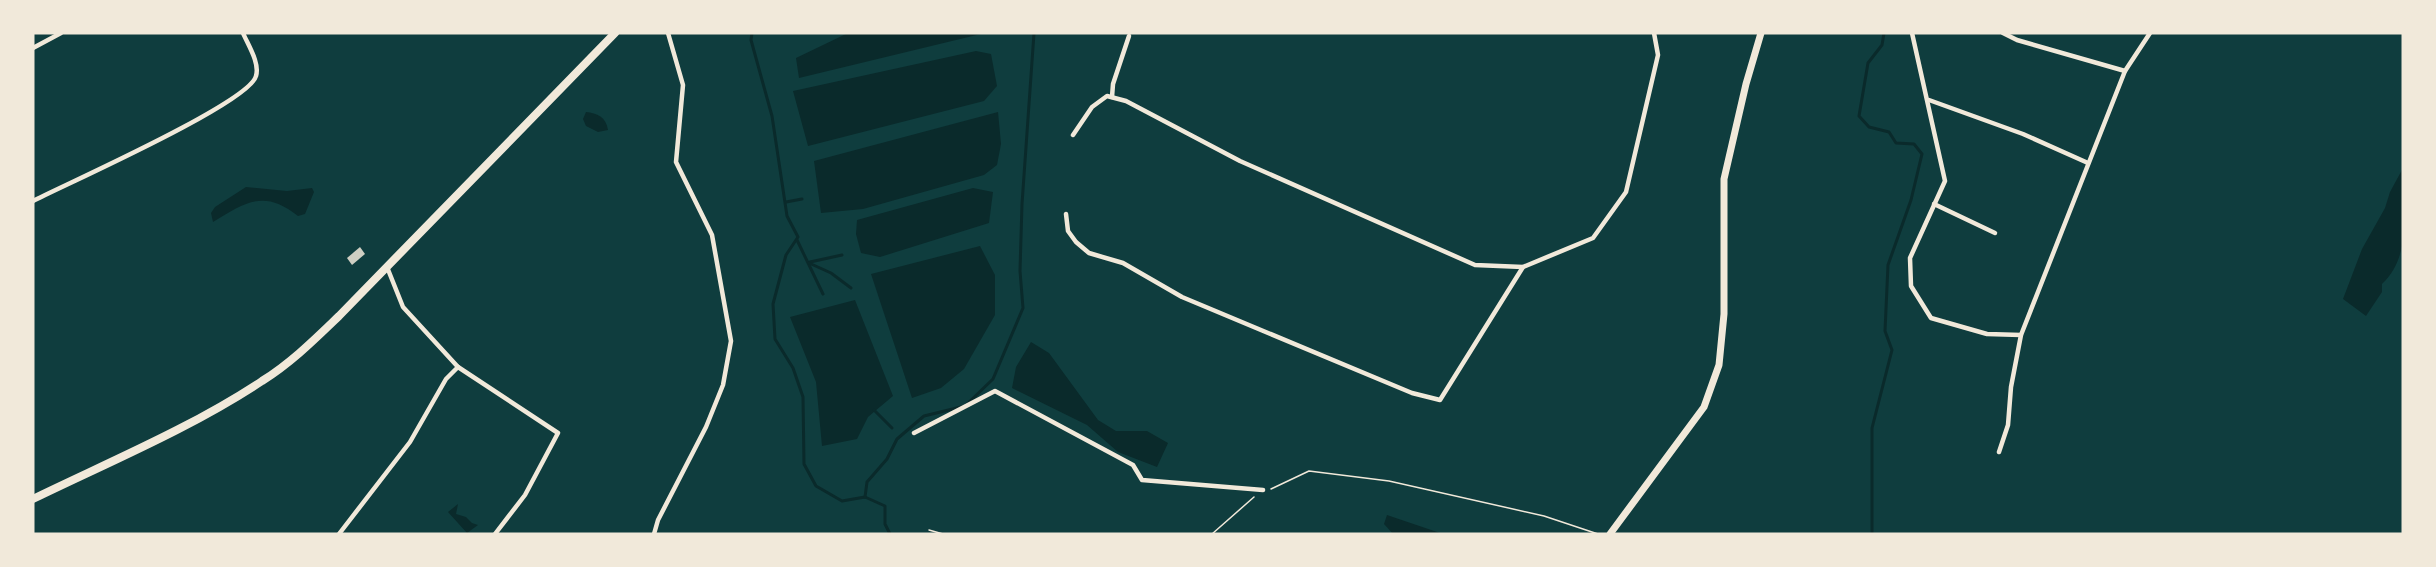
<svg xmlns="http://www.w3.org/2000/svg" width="2436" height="567" font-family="Montserrat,sans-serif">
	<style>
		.water { fill: #0a2a2b }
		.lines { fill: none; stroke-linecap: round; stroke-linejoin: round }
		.stream { stroke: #0a2a2b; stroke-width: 3 }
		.building { fill: #cfcfc3 }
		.path { stroke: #f1e9da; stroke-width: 1.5 }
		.minor { stroke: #f1e9da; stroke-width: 4.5 }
		.secondary { stroke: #f1e9da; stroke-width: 7 }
		.primary { stroke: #f1e9da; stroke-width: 8 }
	</style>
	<rect width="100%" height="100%" fill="#0f3d3e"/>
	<g class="water">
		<polygon points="848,33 985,33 799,78 796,58"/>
		<polygon points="976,51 991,54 997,86 984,101 808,146 793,91"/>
		<path d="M586,112C597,113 606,117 608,130L598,132L586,126L583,119Z"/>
		<polygon points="998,112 1001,144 997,165 984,175 863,209 821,213 814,161"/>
		<path d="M2403,168C2403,207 2413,255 2382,284V292L2366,316L2343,299L2362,249L2385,208L2390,192Z"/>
		<path d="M246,187L287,191L312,188L314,192L305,214L298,216C264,189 246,202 213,222L211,213L215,207Z"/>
		<polygon points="973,188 993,192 989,223 880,257 861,253 856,234 857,220"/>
		<polygon points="980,246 995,275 995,315 964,369 941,388 912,398 871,274"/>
		<polygon points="855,300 893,396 868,417 857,439 822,446 816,382 790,317"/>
		<polygon points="1031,342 1049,353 1098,420 1116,431 1147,431 1168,443 1157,467 1118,452 1087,425 1012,388 1016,367"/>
		<polygon points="458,504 456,514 466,517 472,523 478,525 467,533 448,512"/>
		<polygon points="1387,515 1443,534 1393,534 1384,524"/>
	</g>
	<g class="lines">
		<g class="stream">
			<polyline points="752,33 751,40 772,116 787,216 798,237 786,255 773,304 775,339 793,368 803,397 804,464 816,486 842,501 865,497 885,506 885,524 890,534"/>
			<polyline points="786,202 802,199"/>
			<polyline points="797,240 823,294"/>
			<polyline points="810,262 842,255"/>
			<polyline points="809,263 831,273 851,288"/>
			<polyline points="874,410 892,428"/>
			<polyline points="865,497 867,482 887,459 897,439 924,416 965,406 993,379 1023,308 1020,271 1022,204 1034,33"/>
			<polyline points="1872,534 1872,428 1892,350 1885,331 1888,265 1911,200 1922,154 1914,144 1896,143 1889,132 1869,127 1859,116 1868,63 1882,45 1884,33"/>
		</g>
	</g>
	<polygon class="building" points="360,247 365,254 352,265 347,258"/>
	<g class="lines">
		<g class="path">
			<polyline points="1271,489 1309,471 1389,481 1544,516 1598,534"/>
			<polyline points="929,530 943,534"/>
			<polyline points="1212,534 1254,497"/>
		</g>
		<g class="minor">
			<polyline points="1912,33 1945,181 1910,258 1911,286 1931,318 1987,334 2021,335"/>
			<polyline points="2003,33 2017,40 2125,71"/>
			<polyline points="33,48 61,33"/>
			<polyline points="1112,97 1113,84 1129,36"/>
			<polyline points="1929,100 2023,134 2088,163"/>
			<polyline points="1073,135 1092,107 1107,96 1126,101 1240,161 1475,265 1523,267"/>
			<path d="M33,201C66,184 249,103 256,76C260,63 248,45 243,33"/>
			<polyline points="1934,204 1995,233"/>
			<polyline points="1066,214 1068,231 1076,242 1089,253 1123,263 1182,297 1412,393 1440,400 1523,267 1593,238 1626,192 1658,55 1654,33"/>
			<polyline points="387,267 403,307 458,367 558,433 525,495 495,534"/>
			<polyline points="914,433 995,391 1133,465 1142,480 1263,490"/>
			<polyline points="1999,452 2008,425 2011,387 2021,335 2125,71 2150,33"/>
			<polyline points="339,534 410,442 446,379 458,367"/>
			<polyline points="654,534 658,520 706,427 723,385 731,341 712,235 676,162 683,85 668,33"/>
		</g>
		<polyline class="secondary" points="1610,534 1704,407 1719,365 1724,314 1724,179 1746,84 1761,33"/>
		<path class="primary" d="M33,499C109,462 191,428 262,381C291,363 315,339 339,316L615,33"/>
	</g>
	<rect width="2436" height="567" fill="none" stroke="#f1e9da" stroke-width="69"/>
</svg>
